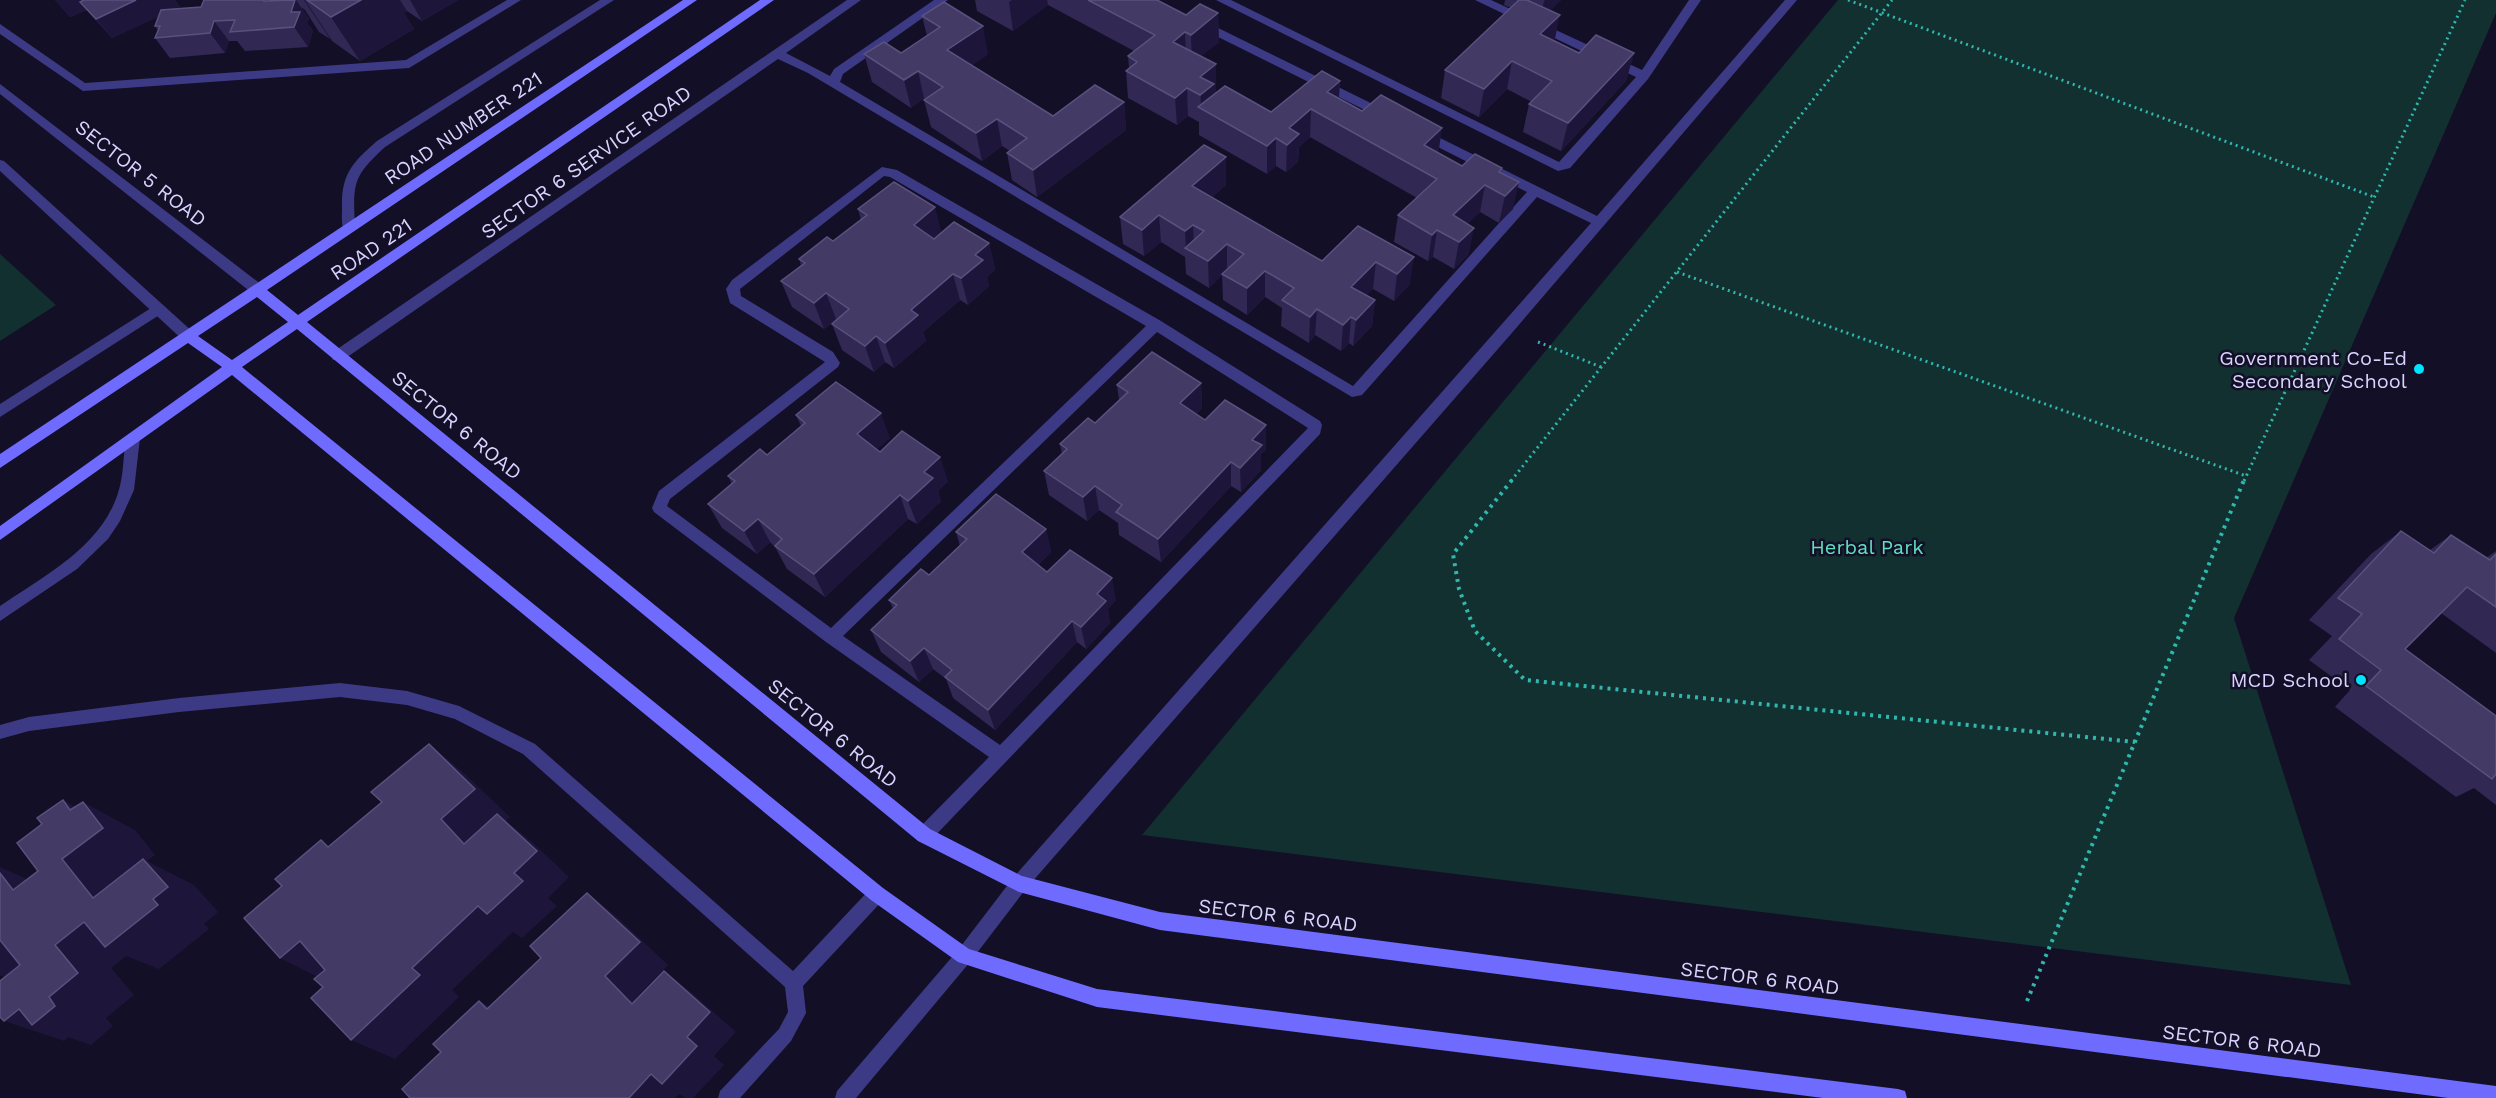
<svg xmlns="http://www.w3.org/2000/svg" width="2496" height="1098" font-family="'Work Sans',sans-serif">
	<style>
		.green { fill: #12302f }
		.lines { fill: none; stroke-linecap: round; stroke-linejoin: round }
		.path-far1 { stroke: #2fb8b0; stroke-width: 3; stroke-dasharray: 2 4; stroke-linecap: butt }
		.path { stroke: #2fb8b0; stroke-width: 4; stroke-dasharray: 3 5; stroke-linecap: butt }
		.lane { fill: #3d3a85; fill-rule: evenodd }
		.street { fill: #3d3a85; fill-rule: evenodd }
		.secondary { fill: #6f6bff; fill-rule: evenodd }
		.wall { fill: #312854 }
		.shaded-wall { fill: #1d163a }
		.building { fill: #433a66; stroke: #5a527e; stroke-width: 1.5 }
		.poi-dot { fill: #00e5ff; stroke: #130f26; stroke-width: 2 }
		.labels { text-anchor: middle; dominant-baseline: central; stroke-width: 5; stroke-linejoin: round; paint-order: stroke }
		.street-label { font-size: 20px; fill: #d9d4ff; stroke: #130f26 }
		.poi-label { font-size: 20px; fill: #d9d4ff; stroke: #130f26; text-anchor: end }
		.park-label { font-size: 20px; fill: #5fe0c0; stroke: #130f26 }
	</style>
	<rect width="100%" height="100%" fill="#130f26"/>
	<g class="green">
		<polygon points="1838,0 2496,0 2496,13 2234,618 2351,985 1142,835"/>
		<polygon points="0,254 56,305 0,341"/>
	</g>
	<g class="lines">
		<g class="path-far1">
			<polyline points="1848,0 2374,197"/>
			<polyline points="1677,272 2246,476"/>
			<polyline points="1538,342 1601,367"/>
			<polyline points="1511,481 1892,0"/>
			<polyline points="2244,481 2465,0"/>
		</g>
		<g class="path">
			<polyline points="1512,480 1453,554 1459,589 1475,631 1525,680 2135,742"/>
			<polyline points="2027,1001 2244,480"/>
		</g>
		<polygon class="lane" points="159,303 166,308 164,312 0,417 0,404"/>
		<g class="street">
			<polygon points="507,0 521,0 409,68 83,91 0,34 0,24 85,83 406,60"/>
			<path d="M600,0H614L385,147C352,177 353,184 355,228L349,233L344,231C341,224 342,216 342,208C341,174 353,162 377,141Z"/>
			<polygon points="847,0 861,0 786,53 830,76 834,69 934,0 948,0 843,74 840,82 1353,386 1527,192 1418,137 1418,131 1426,131 1597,216 1785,0 1797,0 1511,334 1025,890 970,962 856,1098 835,1098 837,1091 958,950 1013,878 1591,223 1537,197 1362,395 1352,397 808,73 778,59 343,360 333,360 331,356 333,352"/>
			<polygon points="1216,0 1231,0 1559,162 1636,77 1475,0 1491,0 1642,70 1689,0 1701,0 1648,79 1570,168 1558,171"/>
			<polygon points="1202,20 1389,112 1391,115 1385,119 1381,118 1198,27 1196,24"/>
			<polygon points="0,84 262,285 264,289 262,293 252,293 0,94"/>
			<polygon points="0,160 4,161 194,333 196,337 194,341 184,341 0,171"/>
			<path d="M882,167L897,170L1161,321L1320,421L1322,425L1320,434L930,841L924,843L918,841L916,835L918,829L989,757L826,642L654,512L652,508L659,491L825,362L730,303L726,289L732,280ZM884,176L890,177L1146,326L831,628L667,506L670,499L838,367L840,363L833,352L741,296L740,289ZM1157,332L1308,428L1000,745L843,636Z"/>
			<path d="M133,432L140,438L134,490L120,521L108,539L77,569L0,621V606C44,576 101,547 118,493C124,475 123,456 126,438Z"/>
			<polygon points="340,683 407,691 459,706 535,744 793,971 871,888 877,886 883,888 886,894 883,900 803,986 806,1013 791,1041 740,1098 718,1098 720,1091 779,1029 788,1012 785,987 523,754 455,719 407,705 340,697 179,712 29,731 0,739 0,725 29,717 179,698"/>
		</g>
		<path class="secondary" d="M683,0H697L267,290L298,315L760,0H774L307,322L930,829L1022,876L1160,912L2496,1086V1098H2448L1160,930L1019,892L918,841L297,329L242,367L883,888L969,949L1097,989L1898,1089L1905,1091L1907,1098H1823L1097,1007L958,962L871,900L232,375L0,540V526L222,367L188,343L0,468V454ZM257,297L288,322L232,360L198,336Z"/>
	</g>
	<g class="wall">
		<polygon points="55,0 175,0 180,7 174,9 281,0 458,0 422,21 407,11 404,13 414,29 360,61 332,41 331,39 330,39 319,32 305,10 301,7 309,19 307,23 313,31 308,47 245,51 237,41 229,41 225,53 170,58 155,38 158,31 155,26 159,16 112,38 87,10 70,17"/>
		<polygon points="975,0 1159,0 1159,1 1186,15 1218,13 1219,42 1201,56 1216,92 1214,94 1271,112 1340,81 1339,98 1462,166 1502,168 1501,173 1513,209 1499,223 1480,212 1467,224 1469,254 1454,269 1433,257 1428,261 1394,242 1398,215 1417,198 1310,137 1299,147 1298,162 1286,172 1276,166 1267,174 1199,135 1199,122 1188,116 1177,125 1128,98 1126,71 1129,68 1128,56 1134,51 1048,5 1013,31 977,11"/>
		<polygon points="1505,0 1561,0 1550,10 1554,40 1579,53 1634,53 1626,81 1561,151 1523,132 1529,104 1532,102 1507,89 1479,117 1441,98 1445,70 1511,8 1504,5"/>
		<polygon points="922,16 988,54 972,65 1053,116 1124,102 1126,130 1037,197 1012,180 1007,153 1010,151 1002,146 982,161 931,127 924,100 925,99 924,98 911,108 872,82 864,54 901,53 927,36"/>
		<polygon points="1226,185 1212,197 1322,261 1358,226 1410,284 1394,301 1373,289 1366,295 1375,300 1372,326 1353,346 1349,343 1341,351 1315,335 1309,343 1281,326 1282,308 1265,297 1247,315 1223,300 1222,275 1209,288 1186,274 1185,257 1161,242 1144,256 1123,244 1120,217"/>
		<polygon points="858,209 941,233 989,243 995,269 987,277 989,286 968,305 960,300 923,332 926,341 894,368 885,362 874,372 842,350 832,324 836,320 824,329 792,307 781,281 801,265 799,259 833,241 861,220"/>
		<polygon points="1201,383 1202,408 1196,414 1205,420 1266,450 1261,454 1261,470 1241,492 1231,486 1161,562 1119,535 1118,523 1099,510 1087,521 1049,495 1044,471 1062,454 1060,444 1095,423 1119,400 1117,385"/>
		<polygon points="796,415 890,438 877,449 880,452 948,481 938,491 941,501 917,524 908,519 825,597 787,569 775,547 770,542 757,554 722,528 708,504 732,484 728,476 767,455 801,426"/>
		<polygon points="1046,529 1051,552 1038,565 1047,572 1116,600 1108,609 1110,623 1086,649 1077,642 995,730 953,698 946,679 933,669 919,682 881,652 871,630 893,609 889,600 929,575 960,546 956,532"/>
		<polygon points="2401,531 2430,550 2451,535 2486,558 2496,551 2496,653 2441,613 2405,649 2496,716 2496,805 2474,788 2456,797 2335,707 2350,690 2309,660 2332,636 2309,620 2371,554"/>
	</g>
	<g class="shaded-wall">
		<polygon points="55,0 108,0 80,2 87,10 70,17"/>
		<polygon points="136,0 175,0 180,7 112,38 96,19"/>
		<polygon points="295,0 296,0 309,19 307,23 313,31 308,47 294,27 291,12"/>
		<polygon points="304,0 305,0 331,39 330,39"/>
		<polygon points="361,0 400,0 407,11 404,13 414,29 360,61 331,17"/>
		<polygon points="410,0 458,0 422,21"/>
		<polygon points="1012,0 1047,0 1048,5 1013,31 1009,2"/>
		<polygon points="1545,0 1561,0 1540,21 1544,1"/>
		<polygon points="1218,13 1219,42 1192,63 1191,35"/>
		<polygon points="1560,15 1554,43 1540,34"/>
		<polygon points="214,21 229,41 225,53 210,33"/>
		<polygon points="983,26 988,54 953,78 947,50"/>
		<polygon points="1185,32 1186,60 1173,42"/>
		<polygon points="1634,53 1626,81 1561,151 1568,123"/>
		<polygon points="1512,61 1507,89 1479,117 1484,89"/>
		<polygon points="1216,64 1216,92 1214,94 1215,112 1201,109 1200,77"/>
		<polygon points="918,71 924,98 911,108 904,80"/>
		<polygon points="1340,81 1338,109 1327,92"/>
		<polygon points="1187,88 1188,116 1177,125 1175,98"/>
		<polygon points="1124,102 1126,130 1037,197 1033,170"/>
		<polygon points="1311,109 1310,137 1299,147 1298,162 1286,172 1287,145 1289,128"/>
		<polygon points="997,119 1002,146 982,161 976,133"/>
		<polygon points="1442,128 1438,156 1424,145"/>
		<polygon points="1276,138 1276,166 1267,174 1267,146"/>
		<polygon points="1226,157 1226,185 1193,213 1192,186"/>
		<polygon points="1519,182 1513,209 1499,223 1505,196"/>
		<polygon points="1485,185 1480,212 1452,238 1453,215"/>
		<polygon points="935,207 942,234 921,251 914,225"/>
		<polygon points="1159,215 1161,242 1144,256 1142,230"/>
		<polygon points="1193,225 1194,251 1186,249 1185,231"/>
		<polygon points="1474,228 1469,254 1454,269 1459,242"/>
		<polygon points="1437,230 1433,257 1428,261 1432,235"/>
		<polygon points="989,243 995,269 987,277 989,286 968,305 961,278 975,255"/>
		<polygon points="1227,244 1227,271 1209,288 1208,261"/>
		<polygon points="1414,257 1410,284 1394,301 1397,274"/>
		<polygon points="1376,262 1373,289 1349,313 1351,287"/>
		<polygon points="1265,271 1265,297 1247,315 1247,288"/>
		<polygon points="953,274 960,300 923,332 926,341 894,368 885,343 911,310"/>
		<polygon points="826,293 836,319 824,329 814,303"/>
		<polygon points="1375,300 1372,326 1353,346 1356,320"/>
		<polygon points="1317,309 1315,335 1309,343 1310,317"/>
		<polygon points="1351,317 1349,343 1341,351 1343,325"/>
		<polygon points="876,336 885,362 874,372 865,346"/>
		<polygon points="1201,383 1202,408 1182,428 1180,403"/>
		<polygon points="881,413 890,438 866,459 857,434"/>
		<polygon points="1266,425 1266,450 1261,454 1261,470 1241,492 1240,468 1252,440"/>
		<polygon points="940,457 948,481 938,491 941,501 917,524 908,501 924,472"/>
		<polygon points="1231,462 1231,486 1161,562 1158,539"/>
		<polygon points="1095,486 1099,510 1087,521 1083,497"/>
		<polygon points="900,495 908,519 825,597 814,574"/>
		<polygon points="758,519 770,542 757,554 744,531"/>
		<polygon points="1046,529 1051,552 1028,575 1022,552"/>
		<polygon points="1112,578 1116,600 1108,609 1110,623 1086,649 1081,627 1097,594"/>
		<polygon points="1072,621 1077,642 995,730 988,710"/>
		<polygon points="924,648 933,669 919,682 910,661"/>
		<polygon points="429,744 465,774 510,817 506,821 531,841 569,877 548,898 557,906 522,938 513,932 452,990 459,997 395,1059 351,1040 412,968 464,844 441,819"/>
		<polygon points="63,800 94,817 83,802 135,830 155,855 147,861 194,885 218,912 204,924 209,929 159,969 126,956 111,968 134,995 106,1018 113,1026 91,1045 68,1037 64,1041 4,1021 19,1009 49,997 55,945 84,922 93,898 62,859 70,810"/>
		<polygon points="0,867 51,890 13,890 0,873"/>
		<polygon points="587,893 617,917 668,965 636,998 662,1024 632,1004 605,976"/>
		<polygon points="0,927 45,945 4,977 0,975"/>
		<polygon points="300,941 345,964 326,981 280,958"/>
		<polygon points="664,971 692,993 736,1032 714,1056 724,1065 693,1098 686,1098 679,1094 675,1098 629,1098 687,1037"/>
		<polygon points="479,1001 516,1021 487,1009"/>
	</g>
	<g class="building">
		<polygon points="84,0 136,0 96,19 80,2"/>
		<polygon points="204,0 264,0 264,1 295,0 291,12 300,12 294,27 230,32 235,20 214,21 210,33 155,38 160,26 155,26 161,10 201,7"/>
		<polygon points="307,0 361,0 331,17"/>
		<polygon points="1088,0 1157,0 1186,15 1200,4 1218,13 1191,35 1185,32 1173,42 1216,64 1200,77 1214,84 1200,95 1187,88 1175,98 1126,71 1137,62 1128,56 1155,35"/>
		<polygon points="1519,0 1527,0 1560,15 1540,34 1579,53 1596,35 1634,53 1568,123 1529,104 1552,81 1512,61 1484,89 1445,70"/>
		<polygon points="944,2 983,26 947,50 1053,116 1095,85 1124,102 1033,170 1007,153 1027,138 997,119 976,133 924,100 943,87 918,71 904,80 864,54 884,42 901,53 940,27 922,16"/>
		<polygon points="1322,71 1340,81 1327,92 1362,111 1381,95 1442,128 1424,145 1462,166 1475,154 1502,168 1499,172 1519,182 1505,196 1485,185 1453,215 1474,228 1459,242 1437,230 1432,235 1398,215 1437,179 1311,109 1289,128 1299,134 1287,145 1276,138 1267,146 1198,107 1225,86 1271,112"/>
		<polygon points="1204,145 1226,157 1192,186 1322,261 1358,226 1414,257 1397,274 1376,262 1351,287 1375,300 1356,320 1351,317 1343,325 1317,309 1310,317 1282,300 1294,288 1265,271 1247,288 1222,274 1244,254 1227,244 1208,261 1185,248 1204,231 1193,225 1185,231 1159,215 1142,230 1120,217"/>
		<polygon points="894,182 935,207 914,225 934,239 954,222 989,243 975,255 983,260 961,278 953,274 911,310 918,315 885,343 876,336 865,346 832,324 849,309 826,293 814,303 781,281 805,263 799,259 827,237 833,241 867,215 858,209"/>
		<polygon points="1152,352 1201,383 1180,403 1205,420 1225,400 1266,425 1252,440 1262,445 1240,468 1231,462 1158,539 1116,512 1122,505 1095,486 1083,497 1044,471 1067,449 1060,444 1088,418 1095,423 1128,392 1117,385"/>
		<polygon points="836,382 881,413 857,434 880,452 902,431 940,457 924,472 933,478 908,501 900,495 814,574 775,546 782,539 758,519 744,531 708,504 735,481 728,476 760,449 767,455 805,423 796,415"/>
		<polygon points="996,494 1046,529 1022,552 1047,572 1070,550 1112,578 1097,594 1106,601 1081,627 1072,621 988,710 945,677 952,670 924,648 910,661 871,630 897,605 889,600 921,569 929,575 967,539 956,532"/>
		<polygon points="2401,531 2434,553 2451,535 2490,560 2496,554 2496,607 2467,587 2405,649 2496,716 2496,774 2492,779 2366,686 2381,670 2339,639 2362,614 2338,598"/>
		<polygon points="429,744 475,789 441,819 464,844 497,814 537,851 514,873 523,881 487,914 478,906 412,968 420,975 351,1040 311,998 323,987 314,979 325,970 300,941 280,958 244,918 282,886 275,879 321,840 328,847 382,802 371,792"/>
		<polygon points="63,800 70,810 83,802 103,828 62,859 93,898 143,859 168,887 153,899 158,905 105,947 84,922 55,945 78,973 49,997 55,1006 32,1025 19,1009 4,1021 0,1017 0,981 20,965 0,940 0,873 13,890 38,871 17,843 42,824 37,818"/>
		<polygon points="587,893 640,942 605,976 632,1004 664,971 710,1012 687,1037 697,1046 662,1084 651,1074 629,1098 410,1098 402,1089 441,1052 433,1044 479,1001 487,1009 541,958 530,946"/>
	</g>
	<g class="poi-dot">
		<circle cx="2419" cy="369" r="6"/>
		<circle cx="2361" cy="680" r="6"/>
	</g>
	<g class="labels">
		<g class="street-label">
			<text transform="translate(463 128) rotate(-34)">ROAD NUMBER 221</text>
			<text transform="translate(586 162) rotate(-35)">SECTOR 6 SERVICE ROAD</text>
			<text transform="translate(141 173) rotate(38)">SECTOR 5 ROAD</text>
			<text transform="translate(371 249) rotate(-34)">ROAD 221</text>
			<text transform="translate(457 425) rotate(39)">SECTOR 6 ROAD</text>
			<text transform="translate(833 733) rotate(39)">SECTOR 6 ROAD</text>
			<text transform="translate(1278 915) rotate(7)">SECTOR 6 ROAD</text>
			<text transform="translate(1760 978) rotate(7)">SECTOR 6 ROAD</text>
			<text transform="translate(2242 1041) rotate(7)">SECTOR 6 ROAD</text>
		</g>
		<g class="poi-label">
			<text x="2407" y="358">Government Co-Ed<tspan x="2407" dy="23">Secondary School</tspan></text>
			<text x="2349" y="680">MCD School</text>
		</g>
		<g class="park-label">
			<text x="1867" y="547">Herbal Park</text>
		</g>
	</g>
</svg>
